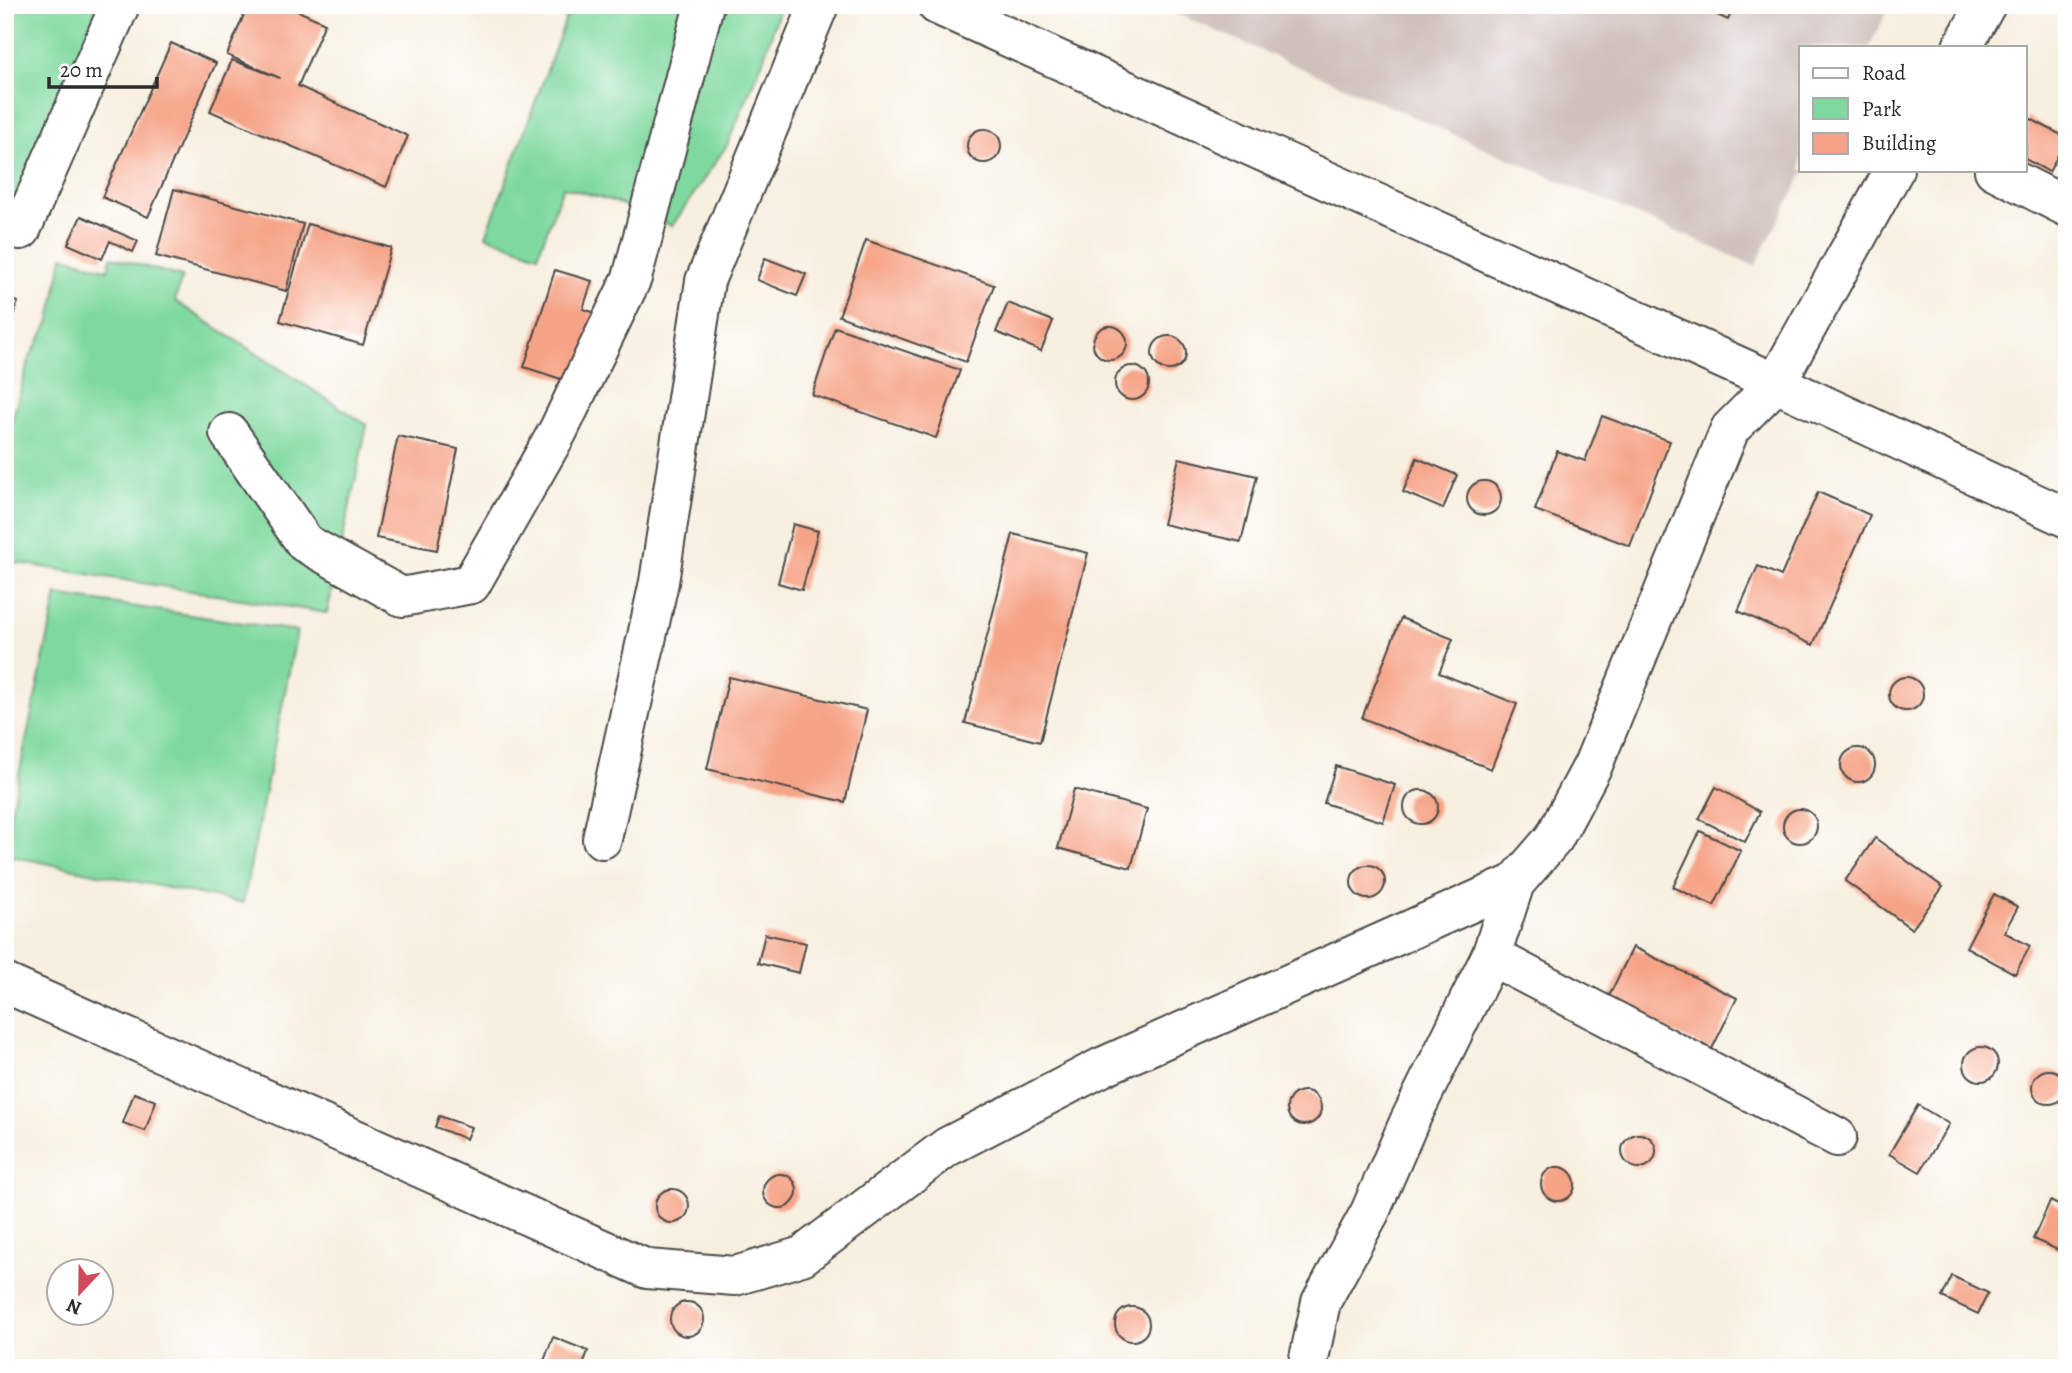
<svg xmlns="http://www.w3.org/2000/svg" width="2072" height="1373" font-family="Alegreya,serif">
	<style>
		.industrial { fill: #cfc0bb }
		.green { fill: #7fd99f; stroke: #558265; stroke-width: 2 }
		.building { fill: #f6a487 }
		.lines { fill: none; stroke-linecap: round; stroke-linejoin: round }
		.minor-casing { stroke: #4a4846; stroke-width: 42 }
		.minor { stroke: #fff; stroke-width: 38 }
	</style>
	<rect width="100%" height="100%" fill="#fff"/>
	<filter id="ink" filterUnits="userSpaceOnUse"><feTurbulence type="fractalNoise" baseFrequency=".0143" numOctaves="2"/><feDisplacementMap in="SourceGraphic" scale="14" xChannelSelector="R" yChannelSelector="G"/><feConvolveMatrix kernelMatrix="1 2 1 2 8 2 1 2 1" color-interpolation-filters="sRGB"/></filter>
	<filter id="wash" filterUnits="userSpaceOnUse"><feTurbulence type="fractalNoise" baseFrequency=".00686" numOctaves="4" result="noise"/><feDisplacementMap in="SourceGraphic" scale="28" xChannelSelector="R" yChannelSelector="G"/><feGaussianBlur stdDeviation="1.57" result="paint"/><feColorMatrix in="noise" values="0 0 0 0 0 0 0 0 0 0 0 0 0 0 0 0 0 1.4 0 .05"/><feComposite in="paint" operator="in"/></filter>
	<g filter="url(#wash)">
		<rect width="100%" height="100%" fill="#f7efdf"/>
		<polygon class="industrial" points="1157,5 1891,5 1869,47 1801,47 1801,170 1805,170 1755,266"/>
		<g class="green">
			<polygon points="5,5 98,5 39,167 11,202 5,203"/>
			<polygon points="571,5 781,5 763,60 727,145 672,226 613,201 563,187 538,255 486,236"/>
			<polygon points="63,256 108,270 111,257 182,277 175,301 367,425 327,613 5,561 5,445 30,357 50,321"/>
			<polygon points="57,595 297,631 243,903 5,855 5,840"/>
		</g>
		<g id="blocks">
			<g class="building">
				<polygon points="248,5 285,5 325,23 298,86 408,136 386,187 210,111 232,60 280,78 227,55"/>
				<polygon points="1695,5 1735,5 1728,20"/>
				<polygon points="171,43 216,63 148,217 102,197"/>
				<polygon points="2027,117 2067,138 2049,172 2025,159"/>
				<circle cx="984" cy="146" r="17"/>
				<polygon points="174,189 303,224 286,291 156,256"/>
				<polygon points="81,216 138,241 133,252 110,241 102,259 68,244"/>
				<polygon points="308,224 391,248 363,345 280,321"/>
				<polygon points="866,240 994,285 966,362 839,316"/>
				<polygon points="765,258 806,274 797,296 757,280"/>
				<polygon points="555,270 592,281 583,309 611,318 589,388 524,367"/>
				<polygon points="5,297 18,302 6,336 5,336"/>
				<polygon points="1008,303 1053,321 1041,351 996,332"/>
				<circle cx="1110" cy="343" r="17"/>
				<polygon points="835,327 960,370 936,438 812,395"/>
				<circle cx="1169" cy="353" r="17"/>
				<circle cx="1132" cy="383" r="17"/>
				<polygon points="1602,416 1670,441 1630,546 1535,510 1557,451 1585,461"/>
				<polygon points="398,436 458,449 437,550 376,538"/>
				<polygon points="1179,458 1257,476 1241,542 1163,524"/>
				<polygon points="1417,458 1457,475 1443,509 1403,492"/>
				<circle cx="1484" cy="498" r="17"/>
				<polygon points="1818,492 1870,515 1813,645 1738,611 1758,566 1781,576"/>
				<polygon points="793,524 818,531 802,590 778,583"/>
				<polygon points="1013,534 1088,553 1040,742 965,723"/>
				<polygon points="1401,618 1453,639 1439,673 1517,704 1491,769 1362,718"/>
				<polygon points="729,677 867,710 845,802 707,769"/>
				<circle cx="1906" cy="694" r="17"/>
				<circle cx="1858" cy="765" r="17"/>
				<polygon points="1336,766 1395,785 1383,822 1324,803"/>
				<polygon points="1716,787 1760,812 1745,842 1699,819"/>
				<polygon points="1074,789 1147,809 1131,868 1058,848"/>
				<circle cx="1421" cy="807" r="17"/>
				<circle cx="1800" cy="826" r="17"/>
				<polygon points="1700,831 1741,851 1714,906 1673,887"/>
				<polygon points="1875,838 1943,887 1912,929 1845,881"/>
				<circle cx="1368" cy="882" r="17"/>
				<polygon points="1994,894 2018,907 2004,932 2030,946 2015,974 1966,947"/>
				<polygon points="765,934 806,943 799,973 758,963"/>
				<polygon points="1633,947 1737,998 1711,1051 1607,1000"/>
				<circle cx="1981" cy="1064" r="17"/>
				<circle cx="2049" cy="1087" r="17"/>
				<circle cx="1304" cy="1108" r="17"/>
				<polygon points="134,1093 156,1101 145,1131 123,1123"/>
				<polygon points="1918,1105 1949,1124 1920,1172 1889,1154"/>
				<polygon points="439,1116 471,1127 466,1139 435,1127"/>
				<circle cx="1639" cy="1151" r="17"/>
				<circle cx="1558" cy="1184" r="17"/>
				<circle cx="780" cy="1191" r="17"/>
				<circle cx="672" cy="1206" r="17"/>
				<polygon points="2050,1201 2067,1209 2067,1254 2033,1239"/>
				<polygon points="1952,1276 1988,1293 1978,1314 1942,1297"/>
				<circle cx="687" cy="1319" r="17"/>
				<circle cx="1132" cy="1324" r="17"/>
				<polygon points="553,1337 588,1351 582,1368 562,1368 544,1361"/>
			</g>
		</g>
	</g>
	<g filter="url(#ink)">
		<use href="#blocks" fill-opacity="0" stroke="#4a4846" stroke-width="2"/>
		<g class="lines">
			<g class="minor-casing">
				<g id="minor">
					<polyline points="937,5 1776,383 1894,170"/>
					<polyline points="1962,47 1986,5"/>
					<polyline points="1994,170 2067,207"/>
					<polyline points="5,227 21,230 120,5"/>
					<polyline points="229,433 305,543 402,597 471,584 558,431 632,278 704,5"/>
					<polyline points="602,839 659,582 705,281 819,5"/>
					<polyline points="1491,956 1837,1137"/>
					<polyline points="5,983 647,1269 735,1276 802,1256 947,1147 1102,1067 1515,883"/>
					<polyline points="1307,1368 1321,1302 1370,1212 1409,1122 1491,956 1515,883 1554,838 1593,765 1730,429 1776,383 2067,518"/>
				</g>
			</g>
			<use href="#minor" class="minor"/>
		</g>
	</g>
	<rect width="2072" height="1373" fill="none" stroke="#fff" stroke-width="28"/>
	<rect x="1799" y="46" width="228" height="126" fill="#ffffff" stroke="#aaaaaa" stroke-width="2"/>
	<rect x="1813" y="68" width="35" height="10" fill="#ffffff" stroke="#aaaaaa" stroke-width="2"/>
	<text x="1862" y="80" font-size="21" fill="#2b2b2b">Road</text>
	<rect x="1813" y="98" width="35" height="21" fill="#7fd99f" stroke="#aaaaaa" stroke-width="2"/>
	<text x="1862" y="116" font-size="21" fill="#2b2b2b">Park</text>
	<rect x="1813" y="133" width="35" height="21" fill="#f6a487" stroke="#aaaaaa" stroke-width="2"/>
	<text x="1862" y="150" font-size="21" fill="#2b2b2b">Building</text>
	<g transform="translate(80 1292) rotate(202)"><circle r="33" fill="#ffffff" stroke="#aaaaaa" stroke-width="2"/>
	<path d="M0-5L12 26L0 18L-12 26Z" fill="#d1495b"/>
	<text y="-10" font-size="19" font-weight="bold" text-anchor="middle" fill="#2b2b2b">N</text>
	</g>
	<path d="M49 77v10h108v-10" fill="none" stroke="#2b2b2b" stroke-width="3.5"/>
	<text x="60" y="77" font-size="21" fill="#2b2b2b" stroke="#ffffff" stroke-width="5" paint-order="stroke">20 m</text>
</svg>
